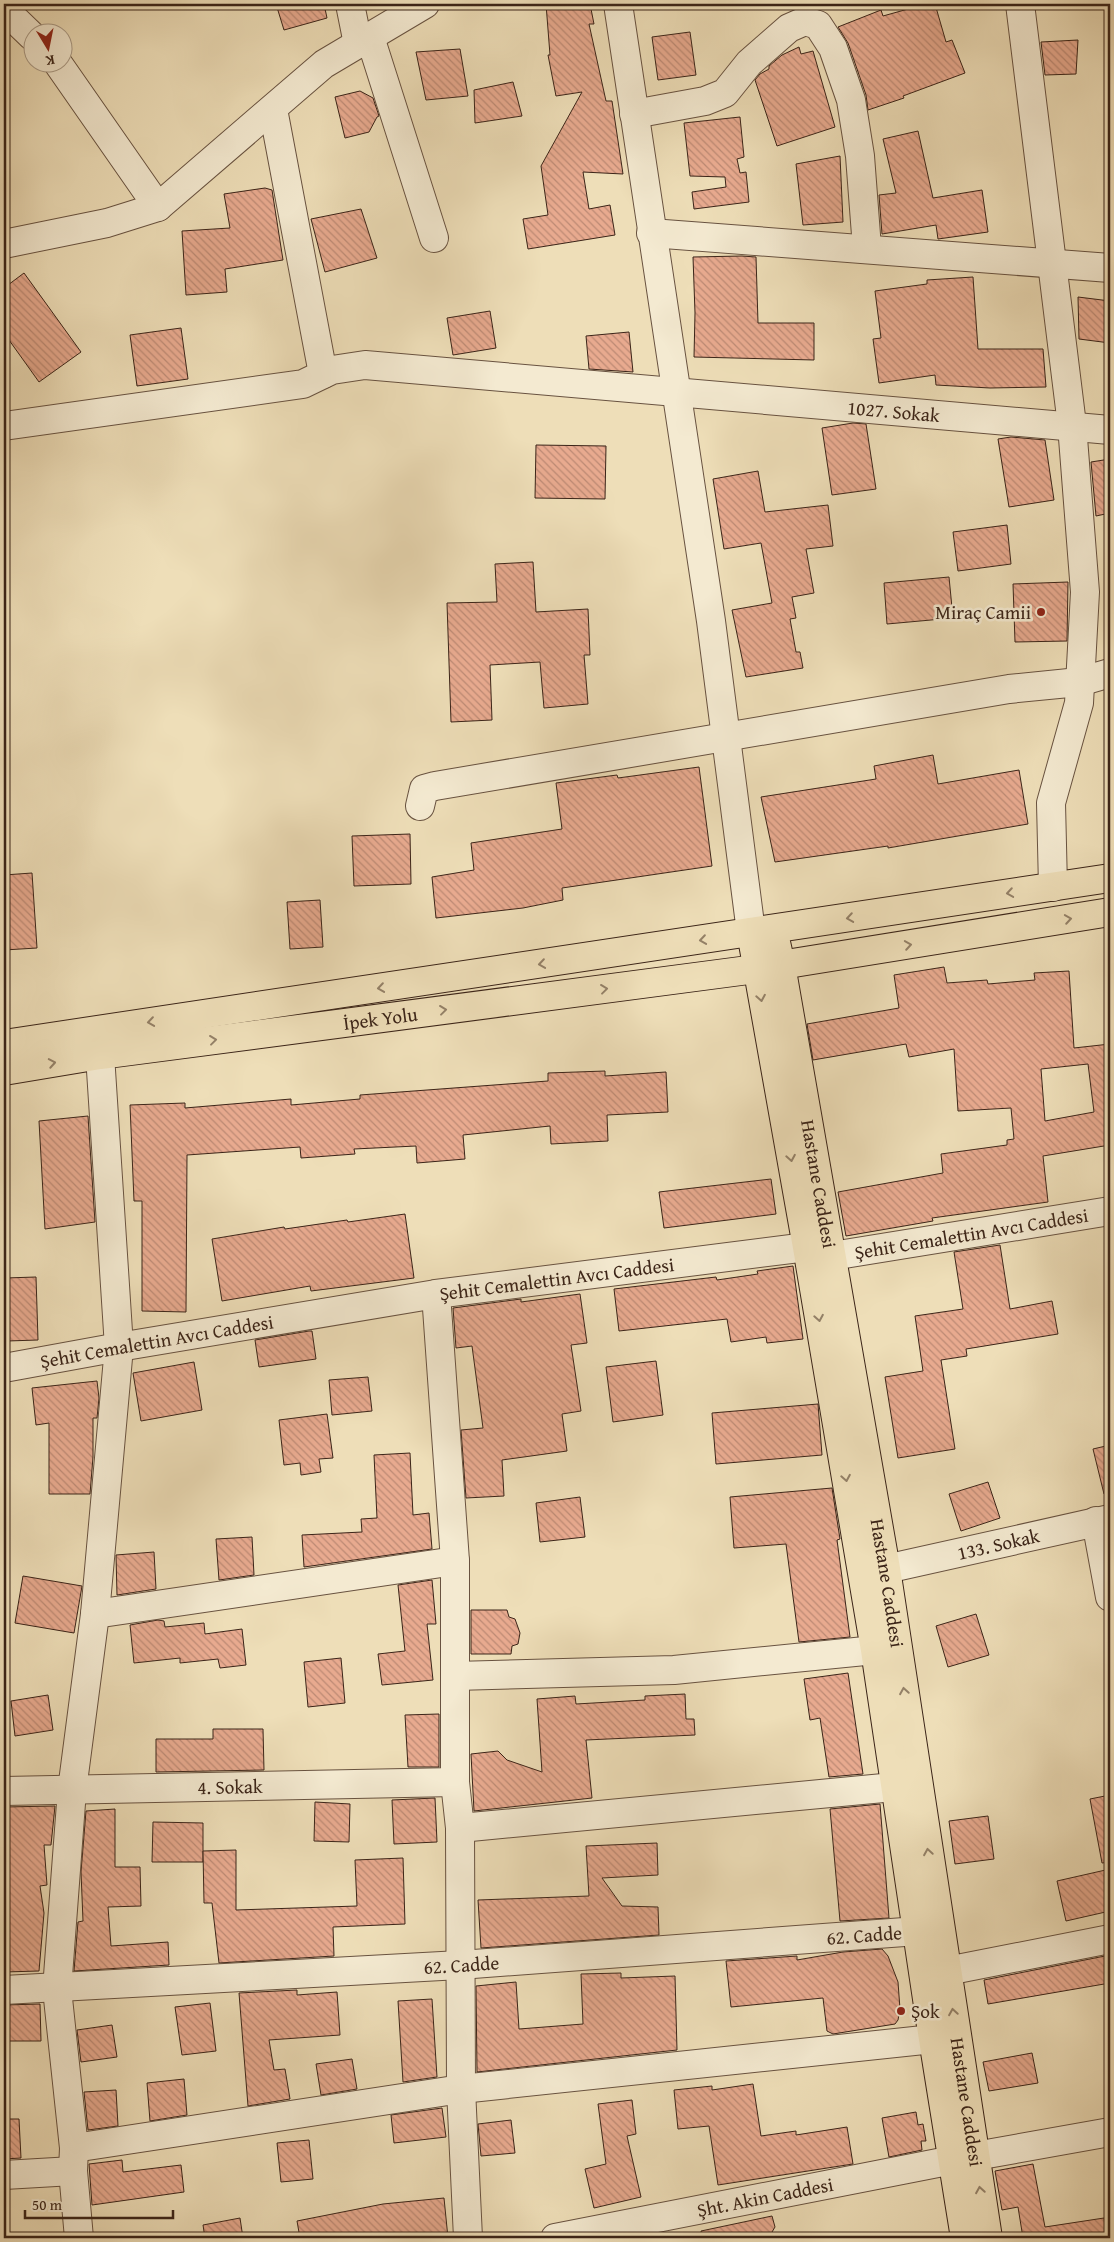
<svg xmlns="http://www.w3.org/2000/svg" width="1114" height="2242" font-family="'Gentium Book Plus',serif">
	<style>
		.building { fill: url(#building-back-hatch); stroke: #3b2418; fill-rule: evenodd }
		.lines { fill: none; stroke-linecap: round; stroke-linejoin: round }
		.minor-casing { stroke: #685240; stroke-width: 30 }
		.major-casing { stroke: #3b2418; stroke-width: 30 }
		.highway-casing { stroke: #3b2418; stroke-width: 30 }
		.minor { stroke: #f4ead1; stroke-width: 28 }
		.major { stroke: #eedeb8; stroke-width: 28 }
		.highway { stroke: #eedeb8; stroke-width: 28 }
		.oneway { stroke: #948168 }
		.poi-dot { fill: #8f2418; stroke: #f4ead1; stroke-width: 2 }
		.labels { text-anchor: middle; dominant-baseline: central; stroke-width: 5; stroke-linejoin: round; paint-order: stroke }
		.street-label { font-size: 19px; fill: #3b2418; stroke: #f4ead1 }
		.poi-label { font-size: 19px; fill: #3b2418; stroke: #f4ead1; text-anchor: end }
	</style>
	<defs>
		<pattern id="building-back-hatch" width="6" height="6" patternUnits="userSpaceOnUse" patternTransform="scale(1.25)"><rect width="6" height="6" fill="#e8aa8f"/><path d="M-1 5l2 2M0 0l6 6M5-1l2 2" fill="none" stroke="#bd8a74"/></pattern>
	</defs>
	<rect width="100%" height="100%" fill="#eedeb8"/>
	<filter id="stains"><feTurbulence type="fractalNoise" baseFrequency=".004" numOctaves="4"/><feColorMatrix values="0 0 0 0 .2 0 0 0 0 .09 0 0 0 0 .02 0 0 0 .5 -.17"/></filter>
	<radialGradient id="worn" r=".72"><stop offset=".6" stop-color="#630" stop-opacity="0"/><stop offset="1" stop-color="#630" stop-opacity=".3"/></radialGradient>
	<g class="building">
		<polygon points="276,4 324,4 327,18 284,30"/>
		<polygon points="546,4 590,4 594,24 589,24 606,101 612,101 623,174 583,172 589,209 610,205 615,235 528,249 523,219 548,215 541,166 582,92 556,96 548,55 550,55"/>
		<polygon points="926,4 935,4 946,42 952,40 965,73 903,96 904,98 868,110 866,95 848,43 838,27 881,10 883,16"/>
		<polygon points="690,32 696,75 658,80 652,37"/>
		<polygon points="1078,40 1076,74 1045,75 1041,42"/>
		<polygon points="799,47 801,54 813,51 835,127 777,146 755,80 760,74 769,69 769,66 782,55"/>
		<polygon points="460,49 468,96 426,100 416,52"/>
		<polygon points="513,82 522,116 475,123 474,90"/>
		<polygon points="360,91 373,98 379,116 377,117 369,132 345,138 335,97"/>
		<polygon points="740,117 744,157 737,159 740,173 746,172 749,202 694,209 692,192 726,187 725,177 690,176 684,123"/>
		<polygon points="918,131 933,198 982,190 988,232 938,239 936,225 882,234 879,195 896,193 883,139"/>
		<polygon points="840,156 843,222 803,225 796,164"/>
		<polygon points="265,188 272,190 283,260 225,269 227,292 186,295 182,231 230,228 224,194"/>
		<polygon points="361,209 377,258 325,272 311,219"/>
		<polygon points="742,256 756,257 758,323 814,323 814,360 694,357 695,313 693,257"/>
		<polygon points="24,273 81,352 39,382 4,333 4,288"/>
		<polygon points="973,277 978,349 1043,349 1046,387 990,388 936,385 935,375 879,383 873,339 881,338 875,291 927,284 927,280"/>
		<polygon points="1078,297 1110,301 1110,343 1079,339"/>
		<polygon points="490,311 496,348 453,355 447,318"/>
		<polygon points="181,328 188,379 137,386 130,335"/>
		<polygon points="629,332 633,372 589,369 586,336"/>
		<polygon points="853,423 866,424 876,489 832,495 822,428"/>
		<polygon points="1011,437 1045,440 1054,500 1009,507 998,439"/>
		<polygon points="536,445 606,446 605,499 535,498"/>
		<polygon points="1110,459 1110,513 1096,516 1091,462"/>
		<polygon points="758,471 765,512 828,505 833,546 806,549 814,593 792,597 796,618 790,619 796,652 800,652 803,668 746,677 732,610 772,603 761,543 724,549 713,479"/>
		<polygon points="1007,525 1011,564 958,571 953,532"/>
		<polygon points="533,562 536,612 588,609 590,655 584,655 588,704 544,708 540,662 490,665 492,720 451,722 447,603 497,602 495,564"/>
		<polygon points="949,577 953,618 887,624 884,583"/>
		<polygon points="1068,582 1067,641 1015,642 1013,584"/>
		<polygon points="933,755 938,784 1019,770 1028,824 888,848 888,846 775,862 761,797 876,779 874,766"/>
		<polygon points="699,767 712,866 562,888 563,900 523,908 436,918 432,877 474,870 471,843 562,829 556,783 617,775 618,778"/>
		<polygon points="410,834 411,884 354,886 352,836"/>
		<polygon points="32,873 37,948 4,950 4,875"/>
		<polygon points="320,900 323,947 290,949 287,902"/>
		<path d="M944,967L947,983L987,980L988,984L1035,980L1034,973L1069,971L1074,1048L1110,1044V1145L1043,1156L1048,1202L932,1218L933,1221L846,1236L838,1192L943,1173L941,1154L1007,1145V1140L1014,1139L1011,1108L958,1111L954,1049L909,1057L906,1044L813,1060L807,1024L899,1008L894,975ZM1088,1064L1094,1112L1045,1121L1041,1069Z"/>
		<polygon points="605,1071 605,1076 666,1072 668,1112 607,1115 608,1141 551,1144 550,1126 463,1135 465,1159 417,1163 416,1146 354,1149 355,1154 301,1158 300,1147 187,1155 186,1312 142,1311 142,1201 134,1201 130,1105 185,1103 185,1108 291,1099 291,1105 360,1099 360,1095 548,1081 548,1073"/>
		<polygon points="88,1116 95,1222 45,1229 39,1121"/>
		<polygon points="771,1179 776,1214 664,1228 659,1192"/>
		<polygon points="405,1214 414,1278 311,1291 310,1286 222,1301 212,1239 284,1227 285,1229 347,1220 348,1222"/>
		<polygon points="1000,1245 1010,1309 1052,1301 1058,1334 966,1349 967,1356 941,1360 955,1449 898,1458 885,1377 923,1371 915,1316 963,1309 954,1252"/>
		<polygon points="793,1266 803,1339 767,1343 766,1337 731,1342 727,1319 619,1331 614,1289 716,1277 717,1280 758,1274 757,1271"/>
		<polygon points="36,1277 38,1340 7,1341 5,1278"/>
		<polygon points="580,1294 587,1343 571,1345 581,1411 562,1414 567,1451 502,1460 504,1496 466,1498 461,1430 483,1428 472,1346 456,1348 453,1308 521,1299 521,1302"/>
		<polygon points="309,1331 312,1331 316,1359 259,1367 255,1340"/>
		<polygon points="656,1361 663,1415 613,1422 606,1367"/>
		<polygon points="194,1362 202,1410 141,1421 133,1373"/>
		<polygon points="368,1377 372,1411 332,1415 329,1380"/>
		<polygon points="97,1381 99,1398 97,1418 93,1418 93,1457 90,1494 49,1494 49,1423 36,1425 32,1388"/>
		<polygon points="818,1404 822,1455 716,1464 712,1413"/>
		<polygon points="327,1414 333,1458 319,1459 321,1472 301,1475 300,1463 284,1465 279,1420"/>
		<polygon points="1110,1445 1110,1493 1104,1494 1093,1449"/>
		<polygon points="410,1453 413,1515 429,1513 432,1549 304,1567 302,1535 362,1532 361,1519 377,1518 374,1455"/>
		<polygon points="988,1482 1000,1518 961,1531 949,1494"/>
		<polygon points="832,1488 840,1539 837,1540 850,1637 799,1642 786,1544 734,1548 730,1497"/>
		<polygon points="580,1497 585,1537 540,1542 536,1503"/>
		<polygon points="252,1537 254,1575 219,1580 216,1539"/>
		<polygon points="154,1552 156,1589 117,1595 116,1555"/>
		<polygon points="23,1576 82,1586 74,1633 15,1623"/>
		<polygon points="432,1580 436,1624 427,1624 433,1680 382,1685 378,1654 405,1651 398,1585"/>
		<polygon points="471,1610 507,1610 509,1617 515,1619 520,1633 518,1644 512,1646 511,1654 471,1654"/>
		<polygon points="976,1614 989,1655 948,1667 936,1626"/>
		<polygon points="158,1620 164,1621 165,1627 204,1623 205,1634 242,1629 246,1665 220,1668 218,1659 180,1663 180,1658 134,1663 130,1625"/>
		<polygon points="341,1658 345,1703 308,1707 304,1662"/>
		<polygon points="848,1673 863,1774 829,1777 820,1718 810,1720 804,1679"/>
		<polygon points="685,1694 686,1719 694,1719 695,1735 586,1740 592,1798 474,1811 471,1754 498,1751 507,1760 542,1772 537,1699 575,1696 576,1704 645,1700 645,1696"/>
		<polygon points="48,1695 53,1730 15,1736 11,1701"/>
		<polygon points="439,1714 439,1767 408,1767 405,1715"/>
		<polygon points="213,1729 263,1729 264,1770 156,1772 156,1739 213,1739"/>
		<polygon points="1110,1795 1110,1862 1102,1863 1090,1799"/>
		<polygon points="435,1798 437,1842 394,1844 392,1800"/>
		<polygon points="315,1802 350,1804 349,1842 314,1841"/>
		<polygon points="880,1804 889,1918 840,1921 830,1809"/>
		<polygon points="55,1806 51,1845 44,1845 47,1885 40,1886 44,1913 39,1971 4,1972 4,1807"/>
		<polygon points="115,1809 115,1867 140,1867 141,1906 108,1907 111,1946 168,1942 169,1965 74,1971 78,1922 83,1921 81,1872 86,1811"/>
		<polygon points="988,1816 994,1859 955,1864 949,1821"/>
		<polygon points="153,1822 203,1823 203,1862 152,1862"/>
		<polygon points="657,1843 658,1875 602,1878 622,1906 658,1907 659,1935 481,1948 478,1900 589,1896 586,1846"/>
		<polygon points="236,1850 236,1910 357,1906 355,1860 403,1858 405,1924 333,1927 334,1956 219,1963 212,1903 204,1903 203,1851"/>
		<polygon points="1110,1869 1110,1911 1066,1921 1057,1881"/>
		<polygon points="882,1949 888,1956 898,1982 900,2009 898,2020 895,2024 833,2034 827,2031 823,1998 731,2007 726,1961 797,1956 797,1960 843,1952"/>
		<polygon points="1110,1955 1110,1983 988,2004 984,1980"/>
		<polygon points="621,1973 621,1978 675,1976 677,2050 477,2072 476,1986 516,1982 519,2029 583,2024 581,1974"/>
		<polygon points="297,1990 297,1995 337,1992 340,2035 269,2040 274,2070 285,2069 290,2099 248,2106 239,1993"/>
		<polygon points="432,1999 437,2077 403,2082 398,2001"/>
		<polygon points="210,2003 216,2051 182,2055 175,2007"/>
		<polygon points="40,2004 41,2041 4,2041 4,2005"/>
		<polygon points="112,2025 117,2057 81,2062 77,2030"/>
		<polygon points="1032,2053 1038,2083 989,2091 983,2062"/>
		<polygon points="352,2059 357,2089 321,2095 316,2064"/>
		<polygon points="184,2079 187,2115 150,2121 147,2083"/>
		<polygon points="753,2084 761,2136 796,2131 796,2135 847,2127 853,2164 718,2185 709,2126 678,2129 674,2090 712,2086 712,2090"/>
		<polygon points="116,2090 118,2126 88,2130 84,2092"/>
		<polygon points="632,2100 636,2134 627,2136 641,2197 594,2208 585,2169 606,2164 598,2104"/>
		<polygon points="442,2108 446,2137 394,2143 391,2115"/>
		<polygon points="916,2112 918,2125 923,2124 926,2141 921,2141 922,2150 889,2157 882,2118"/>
		<polygon points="4,2119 19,2119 21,2158 4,2159"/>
		<polygon points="511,2120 515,2153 481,2156 478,2124"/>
		<polygon points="309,2140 313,2179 281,2182 277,2143"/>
		<polygon points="122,2160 123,2172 181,2165 184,2192 92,2205 89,2164"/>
		<polygon points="1033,2164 1045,2227 1104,2218 1107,2238 1023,2238 1018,2207 1002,2210 995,2171"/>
		<polygon points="444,2198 448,2238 300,2238 297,2221 383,2204"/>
		<polygon points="772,2216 775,2227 772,2232 773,2238 702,2238 701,2231"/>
		<polygon points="240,2218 243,2238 205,2238 203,2225"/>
	</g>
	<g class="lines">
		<g class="minor-casing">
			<g id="minor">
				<polyline points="350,4 358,44"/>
				<polyline points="618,4 711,621 751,932"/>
				<polyline points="1020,4 1072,425 1085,592 1079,703 1051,803 1053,887"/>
				<polyline points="4,9 32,36"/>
				<polyline points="370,37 434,238"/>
				<polyline points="57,62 158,207"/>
				<polyline points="273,109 323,374"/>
				<polyline points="634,114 705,101 725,93 749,63 789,28 805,21 818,25 833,48 851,100 860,156 867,248"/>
				<polyline points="651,233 1110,268"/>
				<polyline points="4,244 107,223 158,207 324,64 425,4"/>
				<path id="s1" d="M4,426L303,384L332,370L365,365L1110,430"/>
				<polyline points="420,806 424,789 435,786 1009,689 1079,682 1110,673"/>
				<polyline points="436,1294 455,1561 455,1782 460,1828 461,2089 468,2238"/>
				<path id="s2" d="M4,1368L119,1347L436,1294L807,1247L832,1256L1110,1211"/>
				<polyline points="1096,1521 1110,1597"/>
				<path id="s3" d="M886,1569L1110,1519"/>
				<polyline points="95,1614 455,1561"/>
				<polyline points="455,1676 674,1670 875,1650"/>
				<path id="s4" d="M4,1791L455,1782"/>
				<polyline points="460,1828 894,1787"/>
				<polyline points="947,1971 1110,1939"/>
				<path id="s5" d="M4,1990L460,1965L918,1931"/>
				<polyline points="74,2148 461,2089 933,2039"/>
				<polyline points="4,2175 73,2171"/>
				<polyline points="79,2238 73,2171 74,2148 57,1989 72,1790 95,1614 119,1347 100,1055"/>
				<path id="s6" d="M555,2238L953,2160L1110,2132"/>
			</g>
		</g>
		<g class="major-casing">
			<g id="major">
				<path id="s7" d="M773,929L781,965L886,1569L988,2238"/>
				<polyline points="751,932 807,1247 875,1650 933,2039 965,2238"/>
			</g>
		</g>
		<g class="highway-casing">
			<g id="highway">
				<polyline points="4,1044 1110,878"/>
				<path id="s8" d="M4,1071L100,1055L756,969L1110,912"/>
			</g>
		</g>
		<use href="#minor" class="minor"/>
		<use href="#major" class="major"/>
		<use href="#highway" class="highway"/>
	</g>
	<defs><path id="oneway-chevron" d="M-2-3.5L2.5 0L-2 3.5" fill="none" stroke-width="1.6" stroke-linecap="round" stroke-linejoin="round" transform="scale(1.25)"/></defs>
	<g class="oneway">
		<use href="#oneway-chevron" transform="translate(1010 893) rotate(171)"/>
		<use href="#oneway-chevron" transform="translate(850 918) rotate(171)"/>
		<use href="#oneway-chevron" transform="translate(1068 919) rotate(-9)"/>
		<use href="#oneway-chevron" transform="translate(703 940) rotate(172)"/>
		<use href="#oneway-chevron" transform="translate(908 945) rotate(-9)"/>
		<use href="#oneway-chevron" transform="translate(542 964) rotate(172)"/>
		<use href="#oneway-chevron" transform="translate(381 988) rotate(172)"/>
		<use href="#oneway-chevron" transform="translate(604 989) rotate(-7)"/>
		<use href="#oneway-chevron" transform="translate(761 998) rotate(80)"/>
		<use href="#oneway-chevron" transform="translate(443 1010) rotate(-7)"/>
		<use href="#oneway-chevron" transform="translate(151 1022) rotate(172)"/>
		<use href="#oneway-chevron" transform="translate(213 1040) rotate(-7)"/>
		<use href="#oneway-chevron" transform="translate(52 1063) rotate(-10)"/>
		<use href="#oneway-chevron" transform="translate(791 1158) rotate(80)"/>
		<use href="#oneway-chevron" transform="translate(819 1318) rotate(80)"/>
		<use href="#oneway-chevron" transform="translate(846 1478) rotate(80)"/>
		<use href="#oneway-chevron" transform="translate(904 1691) rotate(-99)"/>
		<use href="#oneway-chevron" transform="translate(928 1852) rotate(-99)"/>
		<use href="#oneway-chevron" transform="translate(953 2012) rotate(-99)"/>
		<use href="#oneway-chevron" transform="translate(980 2190) rotate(-99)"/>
	</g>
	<g class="poi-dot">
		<circle cx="1041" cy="612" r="5"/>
		<circle cx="901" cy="2011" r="5"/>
	</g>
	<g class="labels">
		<g class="street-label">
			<text stroke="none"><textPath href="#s1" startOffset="898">1027. Sokak</textPath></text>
			<text stroke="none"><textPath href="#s8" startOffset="380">İpek Yolu</textPath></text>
			<text stroke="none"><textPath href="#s7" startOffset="259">Hastane Caddesi</textPath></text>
			<text stroke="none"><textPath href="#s2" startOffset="980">Şehit Cemalettin Avcı Caddesi</textPath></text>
			<text stroke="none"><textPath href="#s2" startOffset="560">Şehit Cemalettin Avcı Caddesi</textPath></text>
			<text stroke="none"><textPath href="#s2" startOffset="155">Şehit Cemalettin Avcı Caddesi</textPath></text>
			<text stroke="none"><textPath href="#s3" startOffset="115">133. Sokak</textPath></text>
			<text stroke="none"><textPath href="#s7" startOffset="664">Hastane Caddesi</textPath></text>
			<text stroke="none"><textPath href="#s4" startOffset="226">4. Sokak</textPath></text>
			<text stroke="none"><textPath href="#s5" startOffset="862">62. Cadde</textPath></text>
			<text stroke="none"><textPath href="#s5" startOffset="458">62. Cadde</textPath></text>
			<text stroke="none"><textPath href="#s7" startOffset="1189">Hastane Caddesi</textPath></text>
			<text stroke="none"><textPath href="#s6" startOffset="214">Şht. Akin Caddesi</textPath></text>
		</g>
		<g class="poi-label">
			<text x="1031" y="612">Miraç Camii</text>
			<text x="911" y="2011" text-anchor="start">Şok</text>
		</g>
	</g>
	<rect width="1114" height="2242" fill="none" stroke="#eedeb8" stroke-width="20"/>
	<rect x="5" y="5" width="1104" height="2232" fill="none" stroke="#3b2418" stroke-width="2.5"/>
	<rect x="10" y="10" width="1094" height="2222" fill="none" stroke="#3b2418"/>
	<g transform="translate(48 48) rotate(170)"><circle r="24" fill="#f4ead1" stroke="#aa9b87"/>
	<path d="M0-4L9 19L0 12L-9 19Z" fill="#8f2418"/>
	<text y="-8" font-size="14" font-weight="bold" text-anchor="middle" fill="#3b2418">K</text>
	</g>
	<path d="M25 2210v8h148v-8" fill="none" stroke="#3b2418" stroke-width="2.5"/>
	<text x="32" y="2210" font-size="15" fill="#3b2418" stroke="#f4ead1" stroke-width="4" paint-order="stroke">50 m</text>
	<rect width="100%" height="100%" filter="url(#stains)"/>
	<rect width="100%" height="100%" fill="url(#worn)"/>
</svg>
